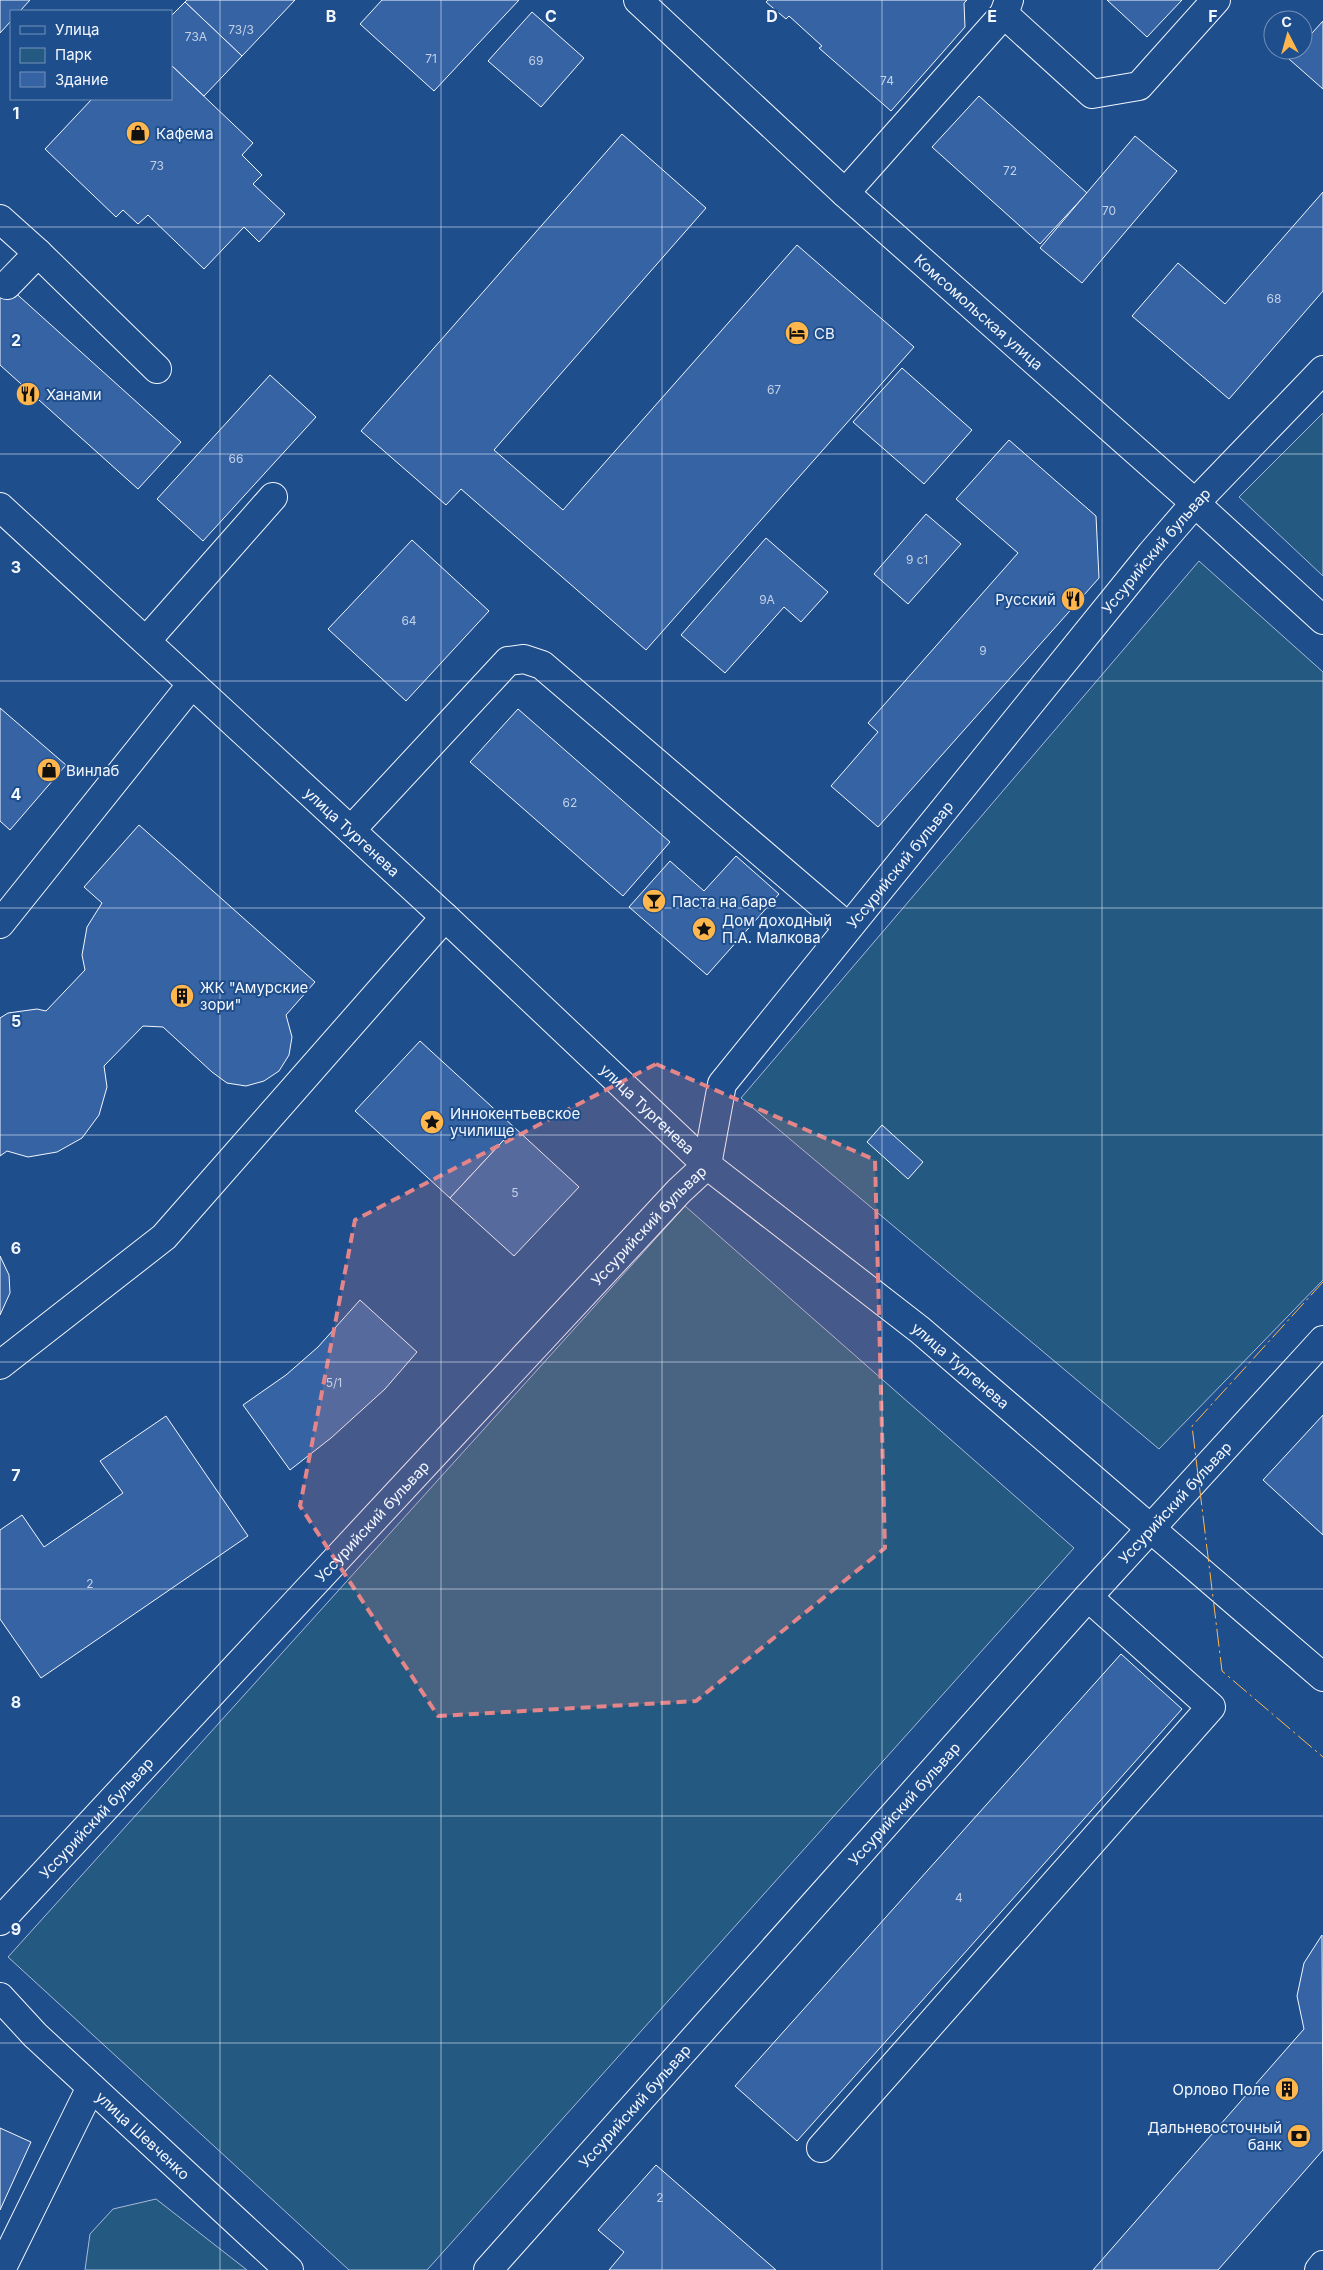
<svg xmlns="http://www.w3.org/2000/svg" width="1323" height="2270" font-family="Inter,sans-serif">
	<style>
		.green { fill: #245a82; stroke: #a8bbd7 }
		.building { fill: #3563a3; stroke: #f2f6ff }
		.lines { fill: none; stroke-linecap: round; stroke-linejoin: round }
		.minor-casing { stroke: #f2f6ff; stroke-width: 30 }
		.major-casing { stroke: #f2f6ff; stroke-width: 30 }
		.minor { stroke: #1f4e8c; stroke-width: 28 }
		.major { stroke: #1f4e8c; stroke-width: 28 }
		.power { stroke: #ffb74d; stroke-width: 1; stroke-dasharray: 18 4 2.5 4; stroke-linecap: butt }
		.marked { fill: #e38589; fill-opacity: 0.2; stroke: #e38589; stroke-width: 4; stroke-dasharray: 10 6; stroke-linejoin: round }
		.grid { fill: none; stroke: #f2f6ff; stroke-width: 1; stroke-opacity: 0.55 }
		.labels { text-anchor: middle; dominant-baseline: central; stroke-width: 4; stroke-linejoin: round; paint-order: stroke }
		.number-label { font-size: 12px; fill: #c3d1e8 }
		.poi-label { font-size: 15px; fill: #f2f6ff; stroke: #1f4e8c; text-anchor: start }
		.street-label { font-size: 15px; fill: #f2f6ff; stroke: #1f4e8c }
		.grid-label { font-size: 16px; text-anchor: middle; font-weight: bold; fill: #f2f6ff; stroke: #1f4e8c; stroke-width: 4; stroke-linejoin: round; paint-order: stroke }
	</style>
	<rect width="100%" height="100%" fill="#1f4e8c"/>
	<g class="green">
		<polygon points="1323,413 1323,576 1239,497"/>
		<polygon points="1199,561 1323,672 1323,1280 1159,1449 741,1098"/>
		<polygon points="685,1206 1074,1548 427,2270 349,2270 8,1957"/>
		<polygon points="156,2199 247,2270 85,2270 90,2234 113,2209"/>
	</g>
	<g class="building">
		<polygon points="0,0 30,0 20,11 11,11 11,21 0,33"/>
		<polygon points="187,0 295,0 242,56 185,2"/>
		<polygon points="382,0 519,0 434,91 360,24"/>
		<polygon points="768,0 967,0 964,3 965,27 891,111 819,48 822,46 789,16 786,19 766,2"/>
		<polygon points="1107,0 1182,0 1147,37"/>
		<polygon points="185,2 242,56 204,96 171,65 171,16"/>
		<polygon points="532,12 584,58 541,107 488,61"/>
		<polygon points="1323,21 1323,89 1289,59 1296,50 1303,50 1303,43"/>
		<polygon points="171,65 253,143 242,155 262,175 253,184 285,214 259,242 244,227 204,269 148,215 138,224 123,210 116,217 45,149 92,99 171,99"/>
		<polygon points="979,96 1087,193 1040,244 932,147"/>
		<polygon points="622,134 706,208 494,450 563,510 797,245 914,347 646,650 461,489 446,505 361,431"/>
		<polygon points="1135,136 1177,171 1082,283 1040,248"/>
		<polygon points="1323,192 1323,291 1229,399 1132,316 1178,263 1225,304"/>
		<polygon points="0,279 181,442 138,489 0,365"/>
		<polygon points="902,368 972,430 924,484 853,422"/>
		<polygon points="270,375 316,417 203,541 157,499"/>
		<polygon points="1009,440 1096,516 1099,578 878,827 831,786 878,732 868,723 1018,553 956,499"/>
		<polygon points="926,514 961,544 908,604 874,574"/>
		<polygon points="766,538 828,592 801,622 784,607 725,673 681,635"/>
		<polygon points="412,540 489,611 406,701 328,629"/>
		<polygon points="0,708 66,765 10,830 0,821"/>
		<polygon points="518,709 670,842 623,896 470,762"/>
		<polygon points="139,825 315,982 286,1015 292,1037 289,1055 279,1071 264,1081 246,1086 227,1083 212,1072 163,1027 143,1026 104,1066 107,1087 99,1115 82,1138 57,1152 28,1157 7,1151 0,1156 0,1018 8,1013 37,1009 46,1011 85,970 82,955 87,927 102,903 84,887"/>
		<polygon points="736,856 779,894 707,975 629,907 670,861 704,891"/>
		<polygon points="420,1041 515,1128 450,1198 355,1111"/>
		<polygon points="882,1125 923,1162 908,1179 867,1142"/>
		<polygon points="515,1128 579,1187 514,1256 450,1198"/>
		<polygon points="0,1256 9,1275 10,1293 0,1315"/>
		<polygon points="360,1300 417,1352 385,1389 331,1438 290,1470 243,1405 286,1375 318,1347"/>
		<polygon points="1323,1415 1323,1535 1263,1480"/>
		<polygon points="166,1416 248,1536 41,1678 0,1619 0,1530 22,1515 44,1547 123,1493 100,1461"/>
		<polygon points="1121,1654 1182,1709 797,2141 735,2086"/>
		<polygon points="1322,1935 1323,2150 1218,2270 1093,2270 1304,2029 1297,1996 1304,1963"/>
		<polygon points="0,2128 31,2142 0,2210"/>
		<polygon points="656,2165 776,2270 609,2270 624,2252 598,2230"/>
	</g>
	<g class="lines">
		<g class="minor-casing">
			<g id="minor">
				<path id="s1" d="M638,0L845,193L1195,503L1323,620"/>
				<polyline points="1009,0 1004,14 1092,94 1139,86 1216,0"/>
				<polyline points="845,193 1004,14"/>
				<polyline points="0,219 38,253"/>
				<polyline points="7,285 38,253 157,369"/>
				<polyline points="146,641 273,497"/>
				<polyline points="351,830 508,661 524,659 542,665 848,927"/>
				<polyline points="0,924 192,684"/>
				<polyline points="0,1365 164,1237 445,917"/>
				<path id="s2" d="M0,1921L679,1191L707,1165L722,1084L1151,554L1195,503L1323,370"/>
				<path id="s3" d="M0,1997L35,2035L289,2270"/>
				<polyline points="821,2148 1211,1707 1088,1597"/>
				<polyline points="1,2270 91,2087"/>
				<path id="s4" d="M488,2270L1088,1597L1323,1340"/>
				<polyline points="1319,2270 1323,2265"/>
			</g>
		</g>
		<g class="major-casing">
			<g id="major">
				<path id="s5" d="M0,507L445,917L707,1165L920,1330L1323,1677"/>
			</g>
		</g>
		<use href="#minor" class="minor"/>
		<use href="#major" class="major"/>
		<polyline class="power" points="1323,1282 1192,1426 1222,1671 1323,1757"/>
	</g>
	<path class="marked" d="M656,1064L875,1160L885,1548L696,1701L438,1716L300,1506L355,1220Z"/>
	<path class="grid" d="M220,0V2270M441,0V2270M662,0V2270M882,0V2270M1102,0V2270M0,227H1323M0,454H1323M0,681H1323M0,908H1323M0,1135H1323M0,1362H1323M0,1589H1323M0,1816H1323M0,2043H1323"/>
	<defs>
		<g id="shop-disc" transform="scale(1.25)"><circle r="9.5" fill="#ffb74d" stroke="#1f4e8c"/><path d="M-5-2.5h2.3a2.7 3.5 0 0 1 5.4 0H5L5.5 6h-11ZM-1.5-2.5h3a1.5 2.3 0 0 0-3 0Z" fill="#111"/></g>
		<g id="hotel-disc" transform="scale(1.25)"><circle r="9.5" fill="#ffb74d" stroke="#1f4e8c"/><path d="M-6-4.5h1.5V1H6V5H4.5V3h-9V5H-6ZM-4 0a1.8 1.8 0 1 1 3.6 0ZM.5 0V-2.5h3Q6-2.5 6 0Z" fill="#111"/></g>
		<g id="restaurant-disc" transform="scale(1.25)"><circle r="9.5" fill="#ffb74d" stroke="#1f4e8c"/><path d="M-5-6h1v4h1v-4h1v4h1v-4h1v5L-1.5 .5V6h-2V.5L-5-1ZM5-6V6H3V1.5H1.5Q1.5-4 5-6Z" fill="#111"/></g>
		<g id="bar-disc" transform="scale(1.25)"><circle r="9.5" fill="#ffb74d" stroke="#1f4e8c"/><path d="M-6-5H6L.8 .8V4.5H3.5V6h-7V4.5H-.8V.8Z" fill="#111"/></g>
		<g id="sight-disc" transform="scale(1.25)"><circle r="9.5" fill="#ffb74d" stroke="#1f4e8c"/><path d="M0-6L1.8-2.2L6-1.7L2.9 1.2L3.7 5.4L0 3.3L-3.7 5.4L-2.9 1.2L-6-1.7L-1.8-2.2Z" fill="#111"/></g>
		<g id="building-disc" transform="scale(1.25)"><circle r="9.5" fill="#ffb74d" stroke="#1f4e8c"/><path d="M-4-6H4V6H1V3H-1V6H-4ZM-2.5-4.3h1.7v1.8h-1.7ZM.8-4.3h1.7v1.8H.8ZM-2.5-1h1.7V.8h-1.7ZM.8-1h1.7V.8H.8Z" fill="#111"/></g>
		<g id="bank-disc" transform="scale(1.25)"><circle r="9.5" fill="#ffb74d" stroke="#1f4e8c"/><path d="M-6-4H6V4H-6ZM0-2.3a2.3 2.3 0 1 0 0 4.6a2.3 2.3 0 1 0 0-4.6Z" fill="#111"/></g>
	</defs>
	<g fill-rule="evenodd">
		<use href="#shop-disc" x="138" y="133"/>
		<use href="#hotel-disc" x="797" y="333"/>
		<use href="#restaurant-disc" x="28" y="394"/>
		<use href="#restaurant-disc" x="1073" y="599"/>
		<use href="#shop-disc" x="49" y="770"/>
		<use href="#bar-disc" x="654" y="901"/>
		<use href="#sight-disc" x="704" y="929"/>
		<use href="#building-disc" x="182" y="996"/>
		<use href="#sight-disc" x="432" y="1122"/>
		<use href="#building-disc" x="1287" y="2089"/>
		<use href="#bank-disc" x="1299" y="2136"/>
	</g>
	<g class="labels">
		<g class="number-label">
			<text x="241" y="29">73/3</text>
			<text x="196" y="36">73А</text>
			<text x="431" y="58">71</text>
			<text x="536" y="60">69</text>
			<text x="887" y="80">74</text>
			<text x="157" y="165">73</text>
			<text x="1010" y="170">72</text>
			<text x="1109" y="210">70</text>
			<text x="1274" y="298">68</text>
			<text x="774" y="389">67</text>
			<text x="236" y="458">66</text>
			<text x="917" y="559">9 с1</text>
			<text x="767" y="599">9А</text>
			<text x="409" y="620">64</text>
			<text x="983" y="650">9</text>
			<text x="570" y="802">62</text>
			<text x="515" y="1192">5</text>
			<text x="334" y="1382">5/1</text>
			<text x="90" y="1583">2</text>
			<text x="959" y="1897">4</text>
			<text x="660" y="2197">2</text>
		</g>
		<g class="poi-label">
			<text x="156" y="133">Кафема</text>
			<text x="814" y="333">СВ</text>
			<text x="46" y="394">Ханами</text>
			<text x="1056" y="599" text-anchor="end">Русский</text>
			<text x="66" y="770">Винлаб</text>
			<text x="672" y="901">Паста на баре</text>
			<text x="722" y="920">Дом доходный<tspan x="722" dy="17">П.А. Малкова</tspan></text>
			<text x="200" y="987">ЖК "Амурские<tspan x="200" dy="17">зори"</tspan></text>
			<text x="450" y="1113">Иннокентьевское<tspan x="450" dy="17">училище</tspan></text>
			<text x="1270" y="2089" text-anchor="end">Орлово Поле</text>
			<text x="1282" y="2127" text-anchor="end">Дальневосточный<tspan x="1282" dy="17">банк</tspan></text>
		</g>
		<g class="street-label">
			<text stroke="none"><textPath href="#s1" startOffset="462">Комсомольская улица</textPath></text>
			<text stroke="none"><textPath href="#s2" startOffset="1805">Уссурийский бульвар</textPath></text>
			<text stroke="none"><textPath href="#s5" startOffset="479">улица Тургенева</textPath></text>
			<text stroke="none"><textPath href="#s2" startOffset="1400">Уссурийский бульвар</textPath></text>
			<text stroke="none"><textPath href="#s5" startOffset="884">улица Тургенева</textPath></text>
			<text stroke="none"><textPath href="#s2" startOffset="951">Уссурийский бульвар</textPath></text>
			<text stroke="none"><textPath href="#s5" startOffset="1289">улица Тургенева</textPath></text>
			<text stroke="none"><textPath href="#s4" startOffset="1030">Уссурийский бульвар</textPath></text>
			<text stroke="none"><textPath href="#s2" startOffset="546">Уссурийский бульвар</textPath></text>
			<text stroke="none"><textPath href="#s4" startOffset="625">Уссурийский бульвар</textPath></text>
			<text stroke="none"><textPath href="#s2" startOffset="141">Уссурийский бульвар</textPath></text>
			<text stroke="none"><textPath href="#s4" startOffset="220">Уссурийский бульвар</textPath></text>
			<text stroke="none"><textPath href="#s3" startOffset="199">улица Шевченко</textPath></text>
		</g>
	</g>
	<g class="grid-label">
		<text x="331" y="22">B</text>
		<text x="551" y="22">C</text>
		<text x="772" y="22">D</text>
		<text x="992" y="22">E</text>
		<text x="1213" y="22">F</text>
		<text x="16" y="119">1</text>
		<text x="16" y="346">2</text>
		<text x="16" y="573">3</text>
		<text x="16" y="800">4</text>
		<text x="16" y="1027">5</text>
		<text x="16" y="1254">6</text>
		<text x="16" y="1481">7</text>
		<text x="16" y="1708">8</text>
		<text x="16" y="1935">9</text>
	</g>
	<rect x="10" y="10" width="162" height="90" fill="#1f4e8c" stroke="#7391ba"/>
	<rect x="20" y="26" width="25" height="8" fill="#1f4e8c" stroke="#7391ba"/>
	<text x="55" y="35" font-size="15" fill="#f2f6ff">Улица</text>
	<rect x="20" y="48" width="25" height="15" fill="#245a82" stroke="#7391ba"/>
	<text x="55" y="60" font-size="15" fill="#f2f6ff">Парк</text>
	<rect x="20" y="72" width="25" height="15" fill="#3563a3" stroke="#7391ba"/>
	<text x="55" y="85" font-size="15" fill="#f2f6ff">Здание</text>
	<g transform="translate(1288 35) rotate(354)"><circle r="24" fill="#1f4e8c" stroke="#7391ba"/>
	<path d="M0-4L9 19L0 12L-9 19Z" fill="#ffb74d"/>
	<text y="-8" font-size="14" font-weight="bold" text-anchor="middle" fill="#f2f6ff">С</text>
	</g>
</svg>
